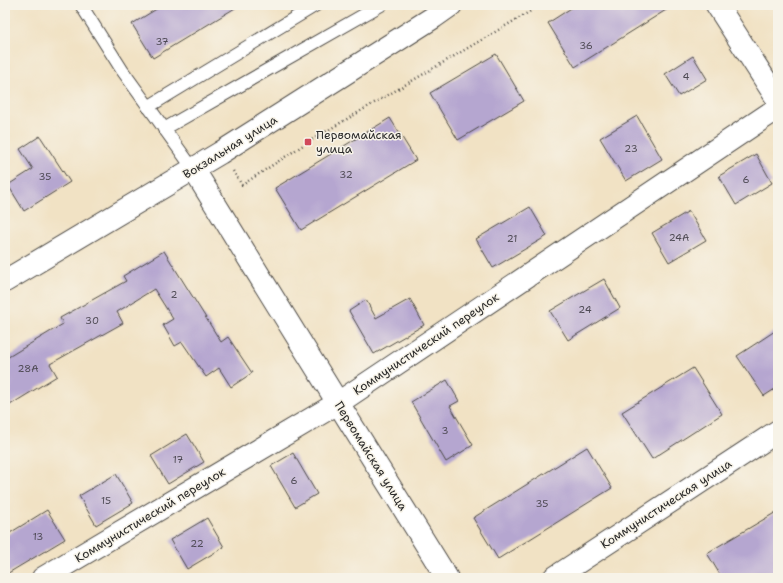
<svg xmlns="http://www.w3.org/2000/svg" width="783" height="583" font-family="'Shantell Sans',sans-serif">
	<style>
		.building { fill: #b5a6d0 }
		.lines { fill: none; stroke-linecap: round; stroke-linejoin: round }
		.lane-casing { stroke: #494642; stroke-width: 14 }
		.street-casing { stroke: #494642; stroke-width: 24 }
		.secondary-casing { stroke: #494642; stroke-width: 24 }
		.path { stroke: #494642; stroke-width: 2.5; stroke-dasharray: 1 3; stroke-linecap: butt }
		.lane { stroke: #fff; stroke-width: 12 }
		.street { stroke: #fff; stroke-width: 22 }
		.secondary { stroke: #fff; stroke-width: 22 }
		.poi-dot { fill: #d1495b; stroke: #f7f3e8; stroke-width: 1.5 }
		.labels { text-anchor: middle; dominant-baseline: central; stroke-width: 3; stroke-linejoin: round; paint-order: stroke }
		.number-label { font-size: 10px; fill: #4e4a54 }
		.poi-label { font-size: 12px; fill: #2b2b2b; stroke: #f7f3e8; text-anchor: start }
		.street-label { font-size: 12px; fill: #2b2b2b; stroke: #f7f3e8 }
	</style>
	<rect width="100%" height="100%" fill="#f7f3e8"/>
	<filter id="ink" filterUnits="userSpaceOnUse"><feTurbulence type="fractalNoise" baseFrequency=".025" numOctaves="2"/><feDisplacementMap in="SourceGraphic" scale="8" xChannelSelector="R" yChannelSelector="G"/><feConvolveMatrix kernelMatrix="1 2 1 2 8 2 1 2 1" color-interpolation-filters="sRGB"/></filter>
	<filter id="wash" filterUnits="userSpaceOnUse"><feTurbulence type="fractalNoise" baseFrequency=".012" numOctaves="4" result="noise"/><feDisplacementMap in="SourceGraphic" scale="16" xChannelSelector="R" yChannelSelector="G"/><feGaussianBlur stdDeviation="0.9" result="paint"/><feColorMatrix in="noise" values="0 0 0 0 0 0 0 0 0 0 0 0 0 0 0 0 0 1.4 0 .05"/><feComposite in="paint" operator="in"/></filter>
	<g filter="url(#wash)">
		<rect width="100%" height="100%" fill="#f1e2c4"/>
		<g id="blocks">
			<g class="building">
				<polygon points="163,5 240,5 153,58 132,24"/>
				<polygon points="576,5 674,5 575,67 548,23"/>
				<polygon points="496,54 524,101 458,140 430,93"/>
				<polygon points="693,56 707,79 679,96 665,74"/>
				<polygon points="637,116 662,159 626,181 600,138"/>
				<polygon points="390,118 416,160 301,230 275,188"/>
				<polygon points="40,136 70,182 24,211 8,185 33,169 20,149"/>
				<polygon points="756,154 772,183 736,205 719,176"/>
				<polygon points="530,207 547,236 493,268 476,239"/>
				<polygon points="689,211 706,240 669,262 652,233"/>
				<polygon points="164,251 221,342 228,337 252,373 231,387 219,368 206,377 182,342 175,346 163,325 173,319 154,289 117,312 123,323 50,364 57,376 5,408 5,359 63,324 60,318 126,281 123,276"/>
				<polygon points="604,279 620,308 568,340 550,311"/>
				<polygon points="410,299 424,325 374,354 349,311 366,300 376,318"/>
				<polygon points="778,329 778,387 764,396 737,356"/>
				<polygon points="693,368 722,414 652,459 622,412"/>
				<polygon points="447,380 459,401 450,406 473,445 446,462 411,402"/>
				<polygon points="187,434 204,462 168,484 151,456"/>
				<polygon points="587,447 612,488 498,559 473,518"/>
				<polygon points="293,453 317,494 295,507 271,466"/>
				<polygon points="116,474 133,503 96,525 79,496"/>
				<polygon points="47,510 65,539 5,575 5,536"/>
				<polygon points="778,511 778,578 722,578 707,553"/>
				<polygon points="207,518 224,547 187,569 170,540"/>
			</g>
		</g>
	</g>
	<g filter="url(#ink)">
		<use href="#blocks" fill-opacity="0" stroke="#494642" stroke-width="1"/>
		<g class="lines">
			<g class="lane-casing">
				<g id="lane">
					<polyline points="81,5 122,70 194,170"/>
					<polyline points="148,107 316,5"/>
					<polyline points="164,129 381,5"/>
				</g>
			</g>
			<g class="street-casing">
				<g id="street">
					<polyline points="717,5 778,100"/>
					<polyline points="43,578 338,403 778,108"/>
				</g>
			</g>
			<g class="secondary-casing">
				<g id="secondary">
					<polyline points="194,170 338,403 447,578"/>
					<polyline points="5,281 220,153 434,17 451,5"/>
					<polyline points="554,578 778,431"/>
				</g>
			</g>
			<polyline class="path" points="233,171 242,185 308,142 541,5"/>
			<use href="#lane" class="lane"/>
			<use href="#street" class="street"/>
			<use href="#secondary" class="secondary"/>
		</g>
	</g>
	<rect class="poi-dot" x="304" y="138" width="8" height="8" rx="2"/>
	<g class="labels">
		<g class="number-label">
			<text x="162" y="41">37</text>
			<text x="586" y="45">36</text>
			<text x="686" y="76">4</text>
			<text x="631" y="148">23</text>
			<text x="346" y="174">32</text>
			<text x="45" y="176">35</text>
			<text x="746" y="179">6</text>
			<text x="679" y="237">24А</text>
			<text x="512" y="238">21</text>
			<text x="174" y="294">2</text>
			<text x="585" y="309">24</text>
			<text x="92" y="320">30</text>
			<text x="28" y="368">28А</text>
			<text x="445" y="430">3</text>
			<text x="178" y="459">17</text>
			<text x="294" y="480">6</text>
			<text x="106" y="500">15</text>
			<text x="542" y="503">35</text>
			<text x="38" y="536">13</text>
			<text x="197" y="543">22</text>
		</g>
		<g class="poi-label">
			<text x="316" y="135">Первомайская<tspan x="316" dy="14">улица</tspan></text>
		</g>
		<g class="street-label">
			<text transform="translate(230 147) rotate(-32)">Вокзальная улица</text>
			<text transform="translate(426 344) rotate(-34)">Коммунистический переулок</text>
			<text transform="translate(371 456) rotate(58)">Первомайская улица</text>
			<text transform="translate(666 504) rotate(-33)">Коммунистическая улица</text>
			<text transform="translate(150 515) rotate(-31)">Коммунистический переулок</text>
		</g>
	</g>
	<rect width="783" height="583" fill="none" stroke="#f7f3e8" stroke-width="20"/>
</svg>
